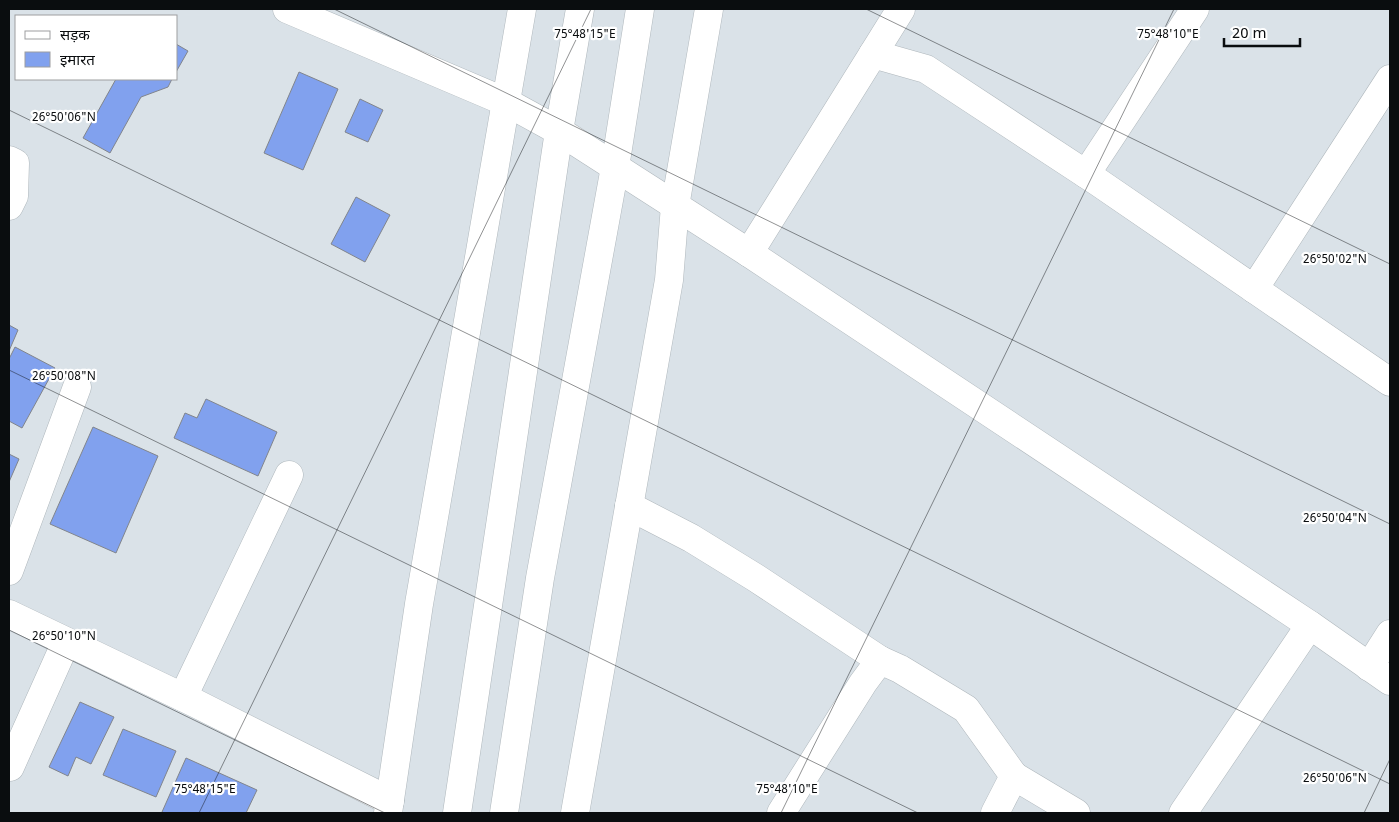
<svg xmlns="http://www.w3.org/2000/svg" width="1399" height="822" font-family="Georgia,'Noto Sans Devanagari',serif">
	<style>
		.building { fill: #81a1ee; stroke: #81858c }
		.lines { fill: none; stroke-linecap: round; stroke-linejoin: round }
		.minor-casing { stroke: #afb7bc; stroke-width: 29 }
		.minor { stroke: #fff; stroke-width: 28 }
		.ticks { fill: none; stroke: #0a0d0f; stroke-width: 1; stroke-opacity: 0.45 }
		.ticks-label { font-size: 12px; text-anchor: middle; fill: #0a0d0f; stroke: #fff; stroke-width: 4.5; stroke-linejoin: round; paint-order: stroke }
	</style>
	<rect width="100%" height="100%" fill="#dae2e8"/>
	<g class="building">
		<polygon points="176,44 188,51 176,72"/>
		<polygon points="299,72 338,89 303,170 264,153"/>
		<polygon points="116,79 172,79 168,87 141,97 110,153 83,138"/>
		<polygon points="360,99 383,110 368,142 345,132"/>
		<polygon points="356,197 390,215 365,262 331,244"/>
		<polygon points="9,325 18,330 9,351"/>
		<polygon points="15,347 55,368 22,428 9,421 9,359"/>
		<polygon points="206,399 277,432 258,476 174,438 185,413 197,418"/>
		<polygon points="93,427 158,456 116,553 50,524"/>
		<polygon points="9,454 19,459 9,482"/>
		<polygon points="80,702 114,717 91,764 76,757 68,776 49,767"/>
		<polygon points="123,729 176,751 156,797 103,775"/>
		<polygon points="186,758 257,790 246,813 165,813 162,812"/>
	</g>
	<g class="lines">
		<g class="minor-casing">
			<g id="minor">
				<polyline points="287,9 506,102 559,131 749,253 1310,625 1390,681"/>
				<polyline points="873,54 926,69 1098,182 1390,382"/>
				<polyline points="9,160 15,163 14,196 9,206"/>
				<polyline points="1086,174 1195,9"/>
				<polyline points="749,253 901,9"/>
				<polyline points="1254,289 1390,79"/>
				<polyline points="629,506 691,538 756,578 880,660"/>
				<polyline points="9,571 77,387"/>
				<polyline points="9,614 195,703 390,801"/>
				<polyline points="1369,667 1390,634"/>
				<polyline points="183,697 289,475"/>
				<polyline points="10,767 66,642"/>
				<polyline points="1014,776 1076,813"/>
				<polyline points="388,813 419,604 522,9"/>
				<polyline points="457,813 559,131 580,9"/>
				<polyline points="504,813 540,578 615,167 640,9"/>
				<polyline points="575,813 669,280 675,206 709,9"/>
				<polyline points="781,813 863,683 880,660 900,669 966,709 1014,776 995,813"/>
				<polyline points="1183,813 1310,625"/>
			</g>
		</g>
		<use href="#minor" class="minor"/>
	</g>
	<path class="ticks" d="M334,9L1390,524M866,9L1390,264M9,110L1390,784M9,370L918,813M9,630L385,813M199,813L591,9M781,813L1174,9M1364,813L1390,759"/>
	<g class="ticks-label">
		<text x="585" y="38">75°48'15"E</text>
		<text x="1168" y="38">75°48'10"E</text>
		<text x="64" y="121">26°50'06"N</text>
		<text x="1335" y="263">26°50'02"N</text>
		<text x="64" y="380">26°50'08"N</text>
		<text x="1335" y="522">26°50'04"N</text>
		<text x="64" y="640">26°50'10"N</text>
		<text x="1335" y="782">26°50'06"N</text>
		<text x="205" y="793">75°48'15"E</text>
		<text x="787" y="793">75°48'10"E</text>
	</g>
	<rect width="1399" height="822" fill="none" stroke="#0a0d0f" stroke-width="20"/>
	<rect x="15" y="15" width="162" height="65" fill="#ffffff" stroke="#9d9e9f"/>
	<rect x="25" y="31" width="25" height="8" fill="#ffffff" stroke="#9d9e9f"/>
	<text x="60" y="40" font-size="15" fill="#0a0d0f">सड़क</text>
	<rect x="25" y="52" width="25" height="15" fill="#81a1ee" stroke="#9d9e9f"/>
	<text x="60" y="65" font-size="15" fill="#0a0d0f">इमारत</text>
	<path d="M1224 38v8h76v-8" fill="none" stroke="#0a0d0f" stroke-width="2.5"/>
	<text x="1232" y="38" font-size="15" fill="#0a0d0f" stroke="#ffffff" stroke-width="4" paint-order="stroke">20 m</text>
</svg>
